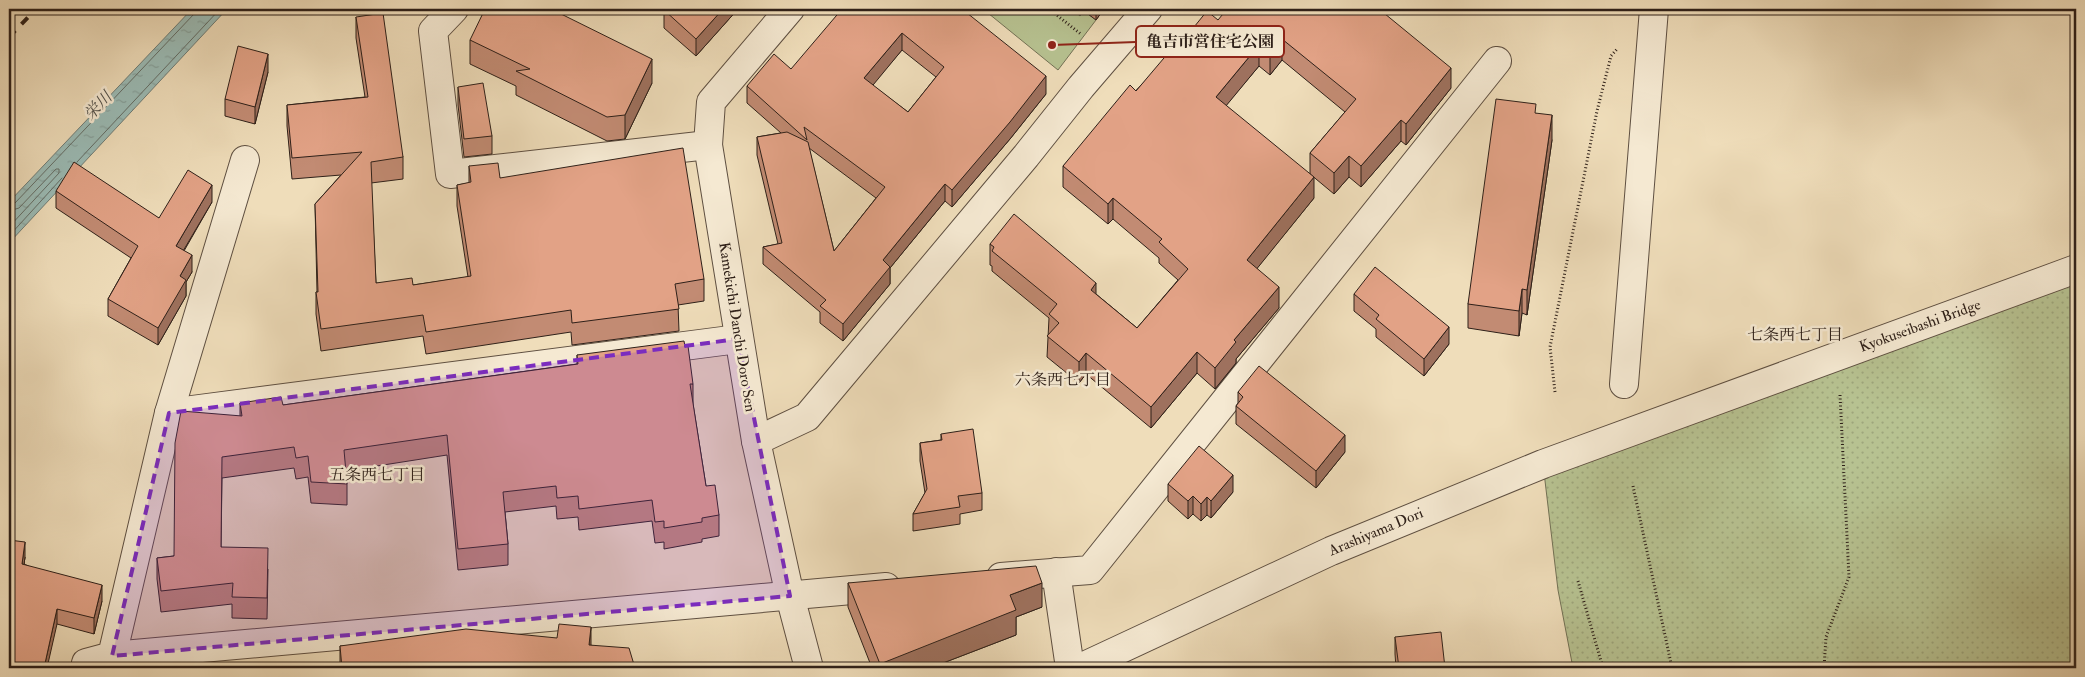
<svg xmlns="http://www.w3.org/2000/svg" width="2085" height="677" font-family="'IM FELL Double Pica','Noto Serif JP',serif">
	<style>
		.grass { fill: url(#grass-dots); stroke: #727155 }
		.park { fill: #b7c291; stroke: #727155 }
		.water { fill: url(#water-ripples); stroke: #6f7d77 }
		.lines { fill: none; stroke-linecap: round; stroke-linejoin: round }
		.shore { stroke: #646e67; stroke-width: 1 }
		.minor-casing { stroke: #5e4f41; stroke-width: 30 }
		.path { stroke: #2e2019; stroke-width: 3; stroke-dasharray: 1 2.5; stroke-linecap: butt }
		.minor { stroke: #f5e9d2; stroke-width: 28 }
		.rail { stroke: #2e2019; stroke-width: 4; stroke-dasharray: 9 9; stroke-linecap: butt }
		.wall { fill: #c28b73; stroke: #2e2019; fill-rule: evenodd }
		.shaded-wall { fill: #9e715e; stroke: #2e2019 }
		.building { fill: #e2a286; stroke: #2e2019; fill-rule: evenodd }
		.marked { fill: #7b2cbf; fill-opacity: 0.2; stroke: #7b2cbf; stroke-width: 4; stroke-dasharray: 10 6; stroke-linejoin: round }
		.labels { text-anchor: middle; dominant-baseline: central; stroke-width: 5; stroke-linejoin: round; paint-order: stroke }
		.street-label { font-size: 15px; fill: #2e2019; stroke: #f5e9d2 }
		.water-label { font-size: 16px; font-style: italic; fill: #4f4e48; stroke: #f5e9d2 }
		.neighbourhood-label { font-size: 16px; fill: #2e2019; stroke: #f5e9d2 }
		.leader { fill: none; stroke: #8f2418; stroke-width: 2 }
		.callout-dot { fill: #8f2418; stroke: #f5e9d2; stroke-width: 2 }
		.callout { fill: #f5e9d2; stroke: #8f2418; stroke-width: 2 }
		.callout-label { font-size: 16px; text-anchor: middle; font-weight: bold; fill: #2e2019 }
	</style>
	<defs>
		<pattern id="grass-dots" width="8" height="8" patternUnits="userSpaceOnUse" patternTransform="scale(1.25)"><rect width="8" height="8" fill="#b7c291"/><path d="M2 2h.1M6 6h.1" fill="none" stroke="#9ea67c" stroke-width="1.8" stroke-linecap="round"/></pattern>
		<pattern id="water-ripples" width="26" height="14" patternUnits="userSpaceOnUse" patternTransform="scale(1.25)"><rect width="26" height="14" fill="#9bbbb5"/><path d="M2 4q2-2 4 0t4 0M15 11q2-2 4 0t4 0" fill="none" stroke="#86a09b"/></pattern>
	</defs>
	<rect width="100%" height="100%" fill="#efddba"/>
	<filter id="stains"><feTurbulence type="fractalNoise" baseFrequency=".004" numOctaves="4"/><feColorMatrix values="0 0 0 0 .2 0 0 0 0 .09 0 0 0 0 .02 0 0 0 .5 -.17"/></filter>
	<radialGradient id="worn" r=".72"><stop offset=".6" stop-color="#630" stop-opacity="0"/><stop offset="1" stop-color="#630" stop-opacity=".3"/></radialGradient>
	<polygon class="grass" points="2076,269 2076,668 1573,668 1558,590 1543,464"/>
	<polygon class="park" points="983,9 1072,9 1080,16 1084,11 1096,20 1058,70"/>
	<polygon class="water" points="192,9 227,9 9,243 9,202"/>
	<g class="lines">
		<g class="shore">
			<polyline points="77,162 220,9"/>
			<polyline points="9,205 15,203 194,14 195,9"/>
			<polyline points="9,211 19,208 56,169 59,169 59,173 9,227"/>
			<polyline points="9,236 62,178"/>
		</g>
		<g class="minor-casing">
			<g id="minor">
				<polyline points="454,9 433,31 450,174 708,145"/>
				<polyline points="790,9 711,102 708,145 756,441 790,596 809,668"/>
				<polyline points="1624,384 1654,9"/>
				<polyline points="169,413 245,160"/>
				<polyline points="756,441 807,417 1026,156 1081,87 1148,9"/>
				<polyline points="1056,572 1070,668"/>
				<polyline points="1001,577 1090,570 1497,61"/>
				<polyline points="112,656 886,587"/>
				<polyline points="85,668 86,663 112,656 169,413 738,339"/>
				<polyline points="1080,668 1331,551 1543,464 2076,269"/>
			</g>
		</g>
		<g class="path">
			<polyline points="1049,9 1082,35"/>
			<polyline points="1555,392 1550,347 1597,111 1611,56 1617,49"/>
			<polyline points="1633,486 1672,668"/>
			<polyline points="1578,581 1603,668"/>
			<polyline points="1824,668 1826,637 1849,577 1840,395"/>
		</g>
		<use href="#minor" class="minor"/>
		<polyline class="rail" points="9,37 36,9"/>
	</g>
	<g class="wall">
		<polygon points="392,9 401,9 397,13"/>
		<polygon points="738,9 696,56 664,28 664,10"/>
		<path d="M962,9L1046,94L1010,139L952,207L945,201L890,268V284L843,341L820,323V312L763,264V247L778,244L757,155V137L781,133L747,103V86L791,69ZM902,50L936,77L908,112L872,85ZM809,148L876,198L834,251Z"/>
		<polygon points="1074,9 1104,9 1096,20 1084,11 1081,14"/>
		<polygon points="1333,12 1451,88 1406,145 1401,141 1361,187 1349,177 1334,194 1310,174 1310,153 1345,112 1282,60 1270,75 1259,66 1226,105 1314,198 1257,268 1279,308 1236,359 1236,363 1215,389 1197,373 1151,428 1086,374 1079,383 1047,357 1049,318 992,271 992,266 990,265 990,244 1096,294 1137,328 1178,280 1159,263 1159,258 1113,219 1108,224 1063,187 1063,166 1177,48 1218,20"/>
		<polygon points="356,17 403,157 403,179 371,183 376,283 413,285 468,277 457,206 457,185 469,183 469,166 500,178 704,279 704,301 678,305 679,331 572,345 571,332 426,354 423,336 321,351 316,314 316,292 317,292 315,204 341,175 292,179 287,126 287,105 365,97 356,38"/>
		<polygon points="470,40 652,83 625,139 607,141 516,95 516,86 470,64"/>
		<polygon points="268,72 255,124 225,116 225,99"/>
		<polygon points="458,87 492,136 492,154 464,157 458,105"/>
		<polygon points="1536,113 1552,140 1527,315 1522,313 1519,336 1468,328 1468,304"/>
		<polygon points="56,191 159,218 212,202 184,251 192,272 186,282 186,296 158,345 108,316 108,299 131,258 56,208"/>
		<polygon points="1354,294 1449,344 1424,376 1376,337 1376,329 1354,311"/>
		<polygon points="577,355 693,384 693,404 706,486 719,515 719,536 702,539 702,542 664,549 664,542 655,543 652,521 579,530 578,517 557,519 556,506 505,512 508,544 508,565 458,570 447,455 345,471 347,484 347,505 311,503 308,477 296,479 294,468 222,478 221,547 268,569 267,619 232,618 232,604 161,612 157,579 157,558 174,556 240,416 240,403 283,405 577,364"/>
		<polygon points="1238,392 1345,452 1316,488 1236,424 1236,406 1238,403"/>
		<polygon points="941,434 982,493 982,510 960,514 960,524 913,531 913,514 925,493 920,461 920,443 941,440"/>
		<polygon points="1168,484 1233,492 1211,518 1207,515 1201,521 1193,514 1188,519 1168,501"/>
		<polygon points="25,557 24,564 102,601 94,634 57,624 9,668"/>
		<polygon points="848,583 1042,607 1016,617 1016,635 930,668 872,668 848,607"/>
		<polygon points="1395,637 1445,668 1396,668 1395,654"/>
		<polygon points="591,645 635,668 340,668 340,646"/>
	</g>
	<g class="shaded-wall">
		<polygon points="397,9 401,9 397,13"/>
		<polygon points="723,9 738,9 696,56 696,39"/>
		<polygon points="1081,9 1084,9 1084,11 1081,14"/>
		<polygon points="1096,9 1104,9 1096,20"/>
		<polygon points="902,33 902,50 864,96 864,78"/>
		<polygon points="1282,39 1282,60 1270,75 1270,54"/>
		<polygon points="1259,45 1259,66 1216,118 1216,97"/>
		<polygon points="268,54 268,72 255,124 255,107"/>
		<polygon points="652,59 652,83 625,139 625,115"/>
		<polygon points="1451,68 1451,88 1406,145 1406,124"/>
		<polygon points="1046,76 1046,94 1010,139 952,207 952,190"/>
		<polygon points="1552,115 1552,140 1527,315 1527,290"/>
		<polygon points="1401,120 1401,141 1361,187 1361,166"/>
		<polygon points="1349,156 1349,177 1334,194 1334,173"/>
		<polygon points="1314,177 1314,198 1247,281 1247,260"/>
		<polygon points="945,184 945,201 890,268 890,284 843,341 843,324 883,260"/>
		<polygon points="212,185 212,202 176,263 176,246"/>
		<polygon points="1113,198 1113,219 1108,224 1108,204"/>
		<polygon points="192,255 192,272 186,282 186,296 158,345 158,328 180,276"/>
		<polygon points="1096,283 1096,303 1091,290"/>
		<polygon points="1279,287 1279,308 1236,359 1236,363 1215,389 1215,368 1234,340"/>
		<polygon points="1522,289 1522,313 1519,336 1519,311"/>
		<polygon points="1449,327 1449,344 1424,376 1424,359"/>
		<polygon points="1197,352 1197,373 1151,428 1151,407"/>
		<polygon points="1086,353 1086,374 1079,383 1079,362"/>
		<polygon points="1345,435 1345,452 1316,488 1316,471"/>
		<polygon points="1233,475 1233,492 1211,518 1211,501"/>
		<polygon points="1193,496 1193,514 1188,519 1188,501"/>
		<polygon points="1207,497 1207,515 1201,521 1201,504"/>
		<polygon points="25,542 25,557 22,579 22,564"/>
		<polygon points="1042,583 1042,607 1016,617 1016,635 930,668 880,668 880,664 1010,595"/>
		<polygon points="102,585 102,601 94,634 94,618"/>
		<polygon points="57,609 57,624 47,668 44,668"/>
		<polygon points="591,627 591,644 589,662 589,645"/>
	</g>
	<g class="building">
		<polygon points="485,9 551,9 652,59 625,115 607,117 516,71 530,69 470,40"/>
		<polygon points="665,9 723,9 696,39 664,10"/>
		<path d="M842,9H962L1046,76L1010,122L952,190L945,184L883,260L890,267L843,324L820,306L826,300L763,247L782,243L757,137L787,132L808,142L834,251L885,187L804,127L807,140L747,86L774,54L791,69ZM902,33L944,67L908,112L864,78Z"/>
		<polygon points="1227,9 1329,9 1333,12 1335,9 1379,9 1451,68 1406,124 1401,120 1361,166 1349,156 1334,173 1310,153 1356,99 1282,39 1270,54 1259,45 1216,97 1314,177 1247,260 1279,287 1234,340 1236,342 1215,368 1197,352 1151,407 1086,353 1079,362 1047,336 1059,323 1049,314 1057,304 992,251 994,247 990,244 1014,214 1096,283 1091,290 1137,328 1188,269 1159,242 1162,239 1113,198 1108,204 1063,166 1130,85 1136,91 1175,45 1177,48 1207,11 1218,20"/>
		<polygon points="383,13 403,157 371,162 376,283 412,278 413,285 471,276 457,185 471,182 469,166 498,163 500,178 683,148 704,279 675,284 679,309 572,323 571,310 426,332 423,315 321,329 316,292 318,292 315,204 362,152 292,158 287,105 368,97 356,17"/>
		<polygon points="238,46 268,54 255,107 225,99"/>
		<polygon points="483,83 492,136 464,139 458,87"/>
		<polygon points="1496,99 1536,104 1535,113 1552,115 1527,290 1522,289 1519,311 1468,304"/>
		<polygon points="74,162 159,218 188,170 212,185 176,246 192,255 180,276 186,280 158,328 108,299 138,246 56,191"/>
		<polygon points="1375,267 1449,327 1424,359 1376,319 1379,315 1354,294"/>
		<polygon points="684,341 685,347 688,346 693,384 690,384 706,486 715,485 719,515 702,518 702,522 664,528 664,521 655,522 652,500 579,509 578,496 557,498 556,486 503,492 508,544 458,549 447,435 344,450 347,484 311,482 308,456 296,458 294,447 222,457 221,547 268,548 267,598 232,597 233,583 161,591 157,558 174,556 175,443 181,411 242,416 240,403 281,397 283,405 578,364 577,355"/>
		<polygon points="1259,366 1345,435 1316,471 1236,406 1243,397 1238,392"/>
		<polygon points="973,429 982,493 958,496 960,507 913,514 927,489 920,443 942,440 941,434"/>
		<polygon points="1199,446 1233,475 1211,501 1207,497 1201,504 1193,496 1188,501 1168,484"/>
		<polygon points="9,540 25,542 22,564 102,585 94,618 57,609 44,668 9,668"/>
		<polygon points="1036,566 1042,583 1010,595 1016,610 880,664 848,583"/>
		<polygon points="559,624 591,627 589,645 629,648 635,668 342,668 340,646 466,629 557,638"/>
		<polygon points="1441,632 1445,668 1399,668 1395,637"/>
		<polygon points="152,666 161,668 152,668"/>
	</g>
	<path class="marked" d="M738,339L790,596L112,656L169,413Z"/>
	<g class="labels">
		<g class="street-label">
			<text transform="translate(1920 326) rotate(-20)">Kyokuseibashi Bridge</text>
			<text transform="translate(737 327) rotate(81)">Kamekichi Danchi Doro Sen</text>
			<text transform="translate(1376 532) rotate(-23)">Arashiyama Dori</text>
		</g>
		<g class="water-label">
			<text transform="translate(98 106) rotate(-47)">栄川</text>
		</g>
		<g class="neighbourhood-label">
			<text x="1795" y="335">七条西七丁目</text>
			<text x="1063" y="380">六条西七丁目</text>
			<text x="377" y="475">五条西七丁目</text>
		</g>
	</g>
	<path class="leader" d="M1052 45L1136 42"/>
	<circle class="callout-dot" cx="1052" cy="45" r="5"/>
	<rect class="callout" x="1136" y="26" width="148" height="31" rx="5"/>
	<g class="callout-label">
		<text x="1210" y="47">亀吉市営住宅公園</text>
	</g>
	<rect width="2085" height="677" fill="none" stroke="#efddba" stroke-width="30"/>
	<rect x="10" y="10" width="2065" height="657" fill="none" stroke="#2e2019" stroke-width="2.5"/>
	<rect x="15" y="15" width="2055" height="647" fill="none" stroke="#2e2019"/>
	<rect width="100%" height="100%" filter="url(#stains)"/>
	<rect width="100%" height="100%" fill="url(#worn)"/>
</svg>
